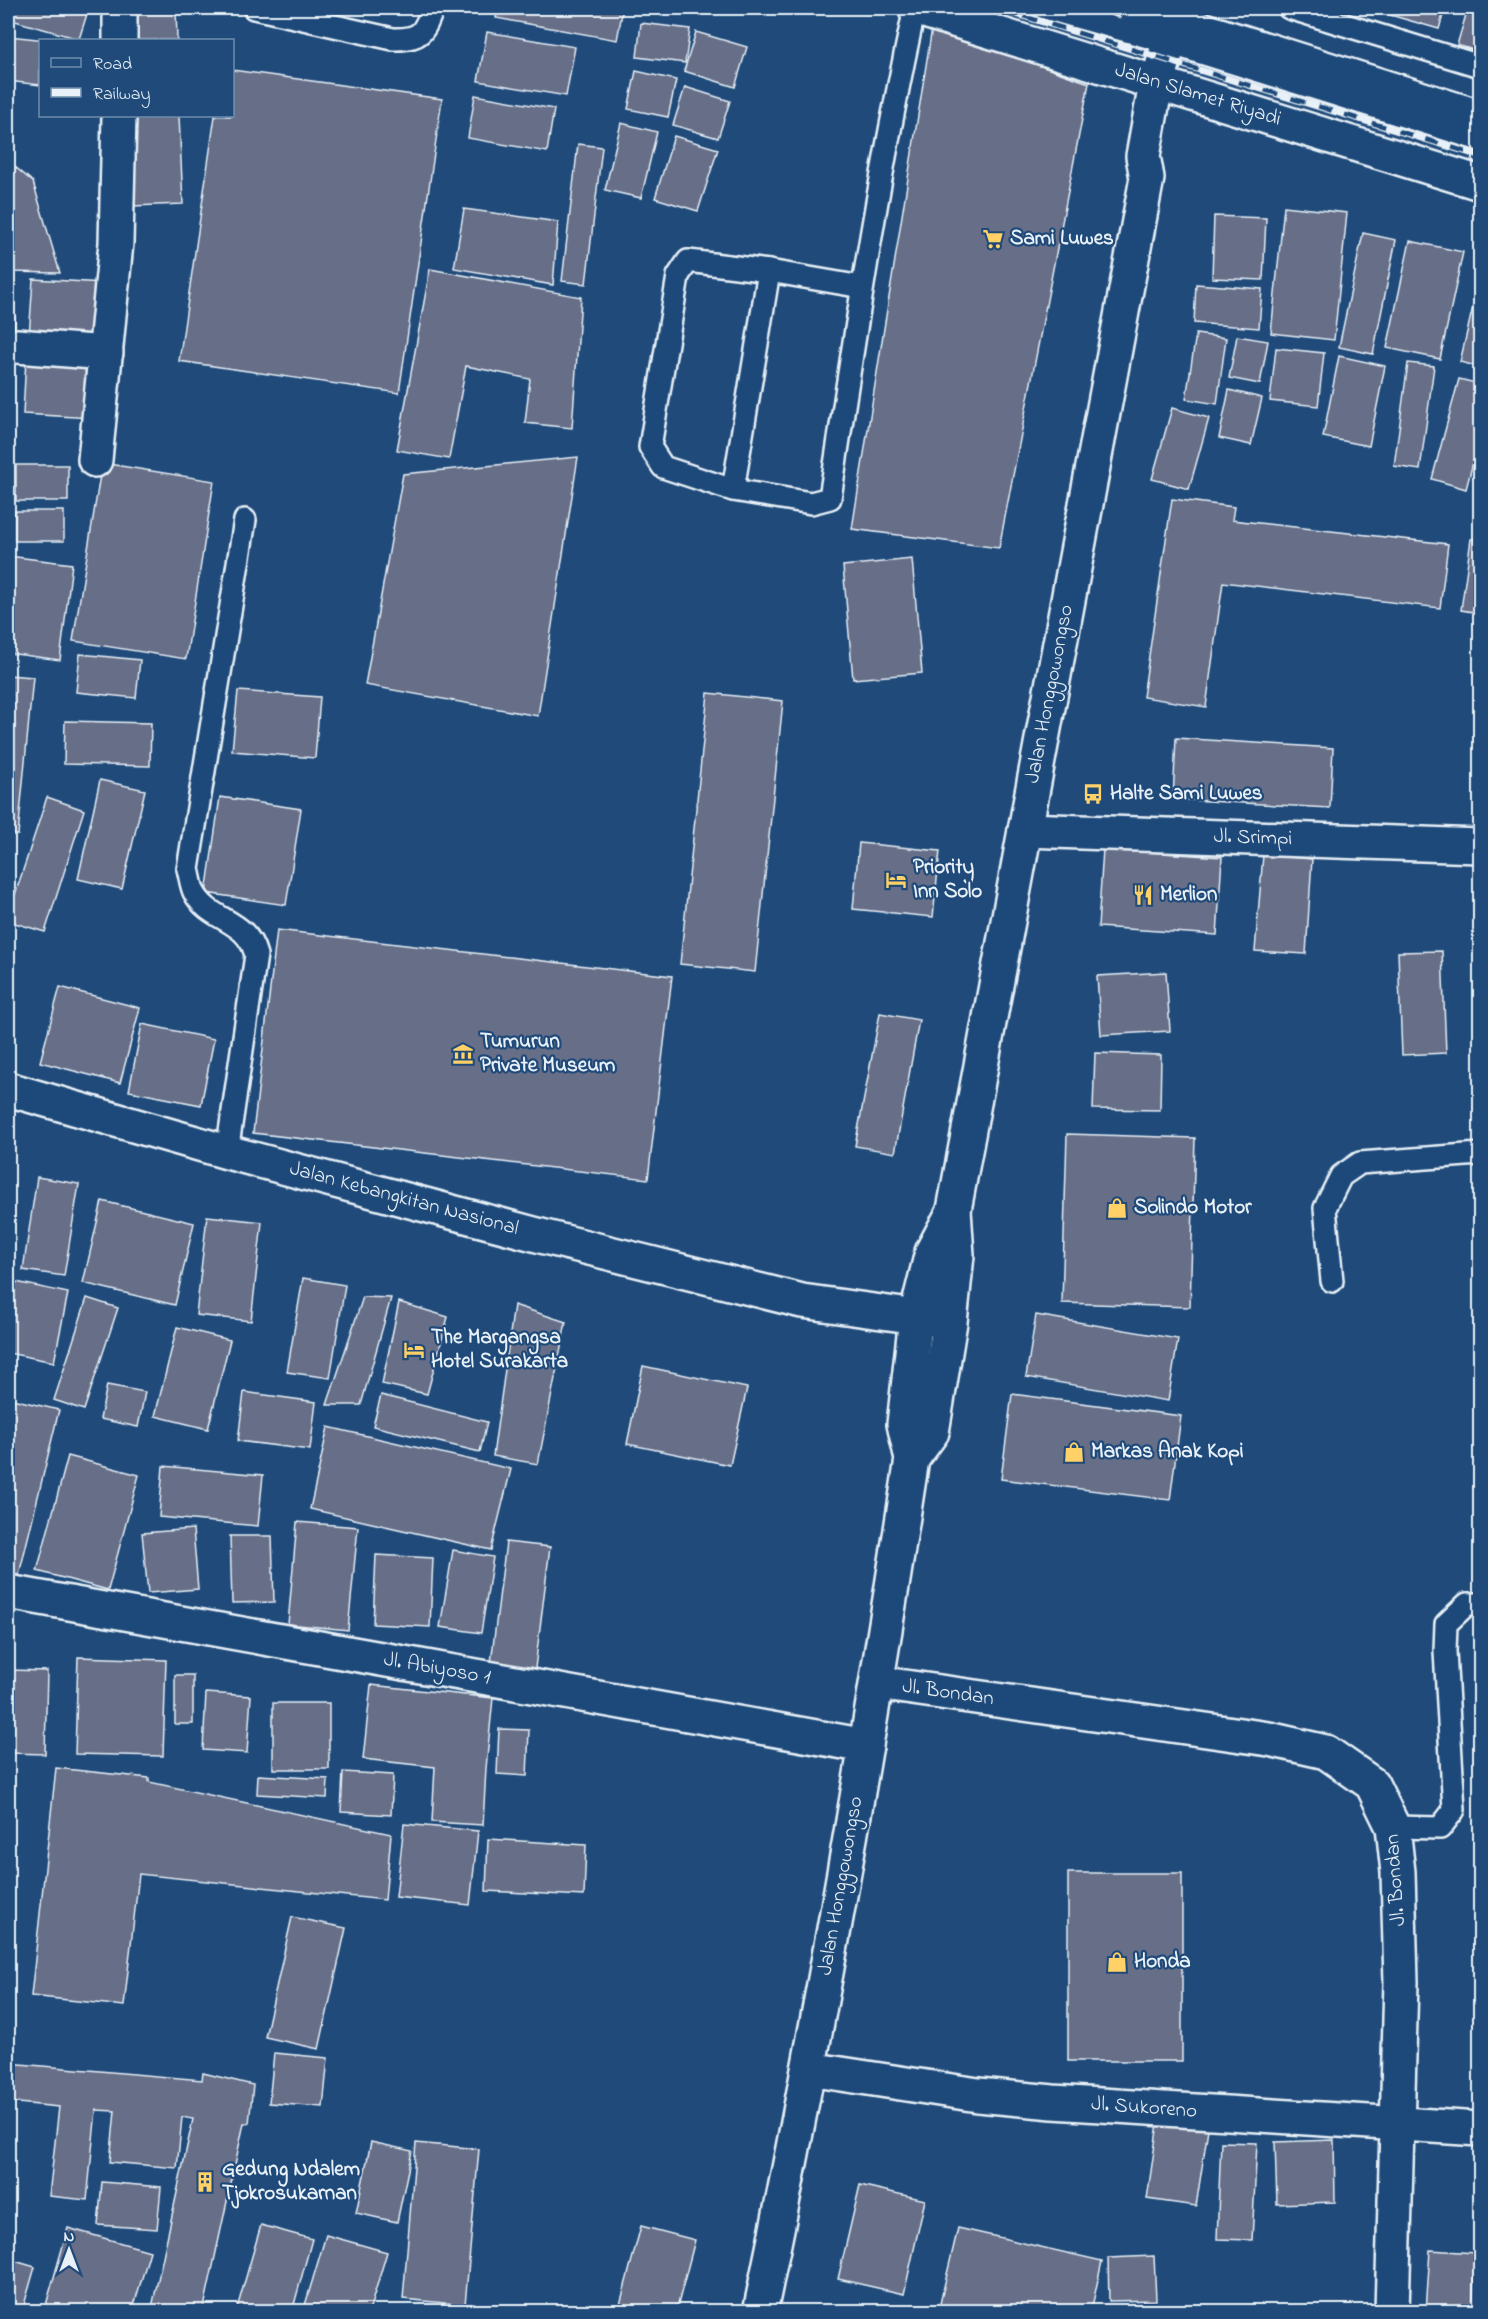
<svg xmlns="http://www.w3.org/2000/svg" width="1488" height="2319" font-family="'Indie Flower',sans-serif">
	<style>
		.building { fill: #666e88; stroke: #e8f1f8; stroke-width: 1.5 }
		.lines { fill: none; stroke-linecap: round; stroke-linejoin: round }
		.service-casing { stroke: #e8f1f8; stroke-width: 26 }
		.minor-casing { stroke: #e8f1f8; stroke-width: 38 }
		.secondary-casing { stroke: #e8f1f8; stroke-width: 38 }
		.primary-casing { stroke: #e8f1f8; stroke-width: 38 }
		.service { stroke: #1f4a7a; stroke-width: 21 }
		.minor { stroke: #1f4a7a; stroke-width: 33 }
		.secondary { stroke: #1f4a7a; stroke-width: 33 }
		.primary { stroke: #1f4a7a; stroke-width: 33 }
		.rail-casing { stroke: #e8f1f8; stroke-width: 7 }
		.rail { stroke: #1f4a7a; stroke-width: 4.5; stroke-dasharray: 14; stroke-linecap: butt }
		.labels { text-anchor: middle; dominant-baseline: central; stroke-width: 4.5; stroke-linejoin: round; paint-order: stroke }
		.street-label { font-size: 21px; fill: #e8f1f8; stroke: #1f4a7a }
		.poi-label { font-size: 21px; font-weight: bold; fill: #e8f1f8; stroke: #1f4a7a; text-anchor: start }
	</style>
	<rect width="100%" height="100%" fill="#1f4a7a"/>
	<filter id="ink" filterUnits="userSpaceOnUse"><feTurbulence type="fractalNoise" baseFrequency=".0167" numOctaves="2"/><feDisplacementMap in="SourceGraphic" scale="12" xChannelSelector="R" yChannelSelector="G"/><feConvolveMatrix kernelMatrix="1 2 1 2 8 2 1 2 1" color-interpolation-filters="sRGB"/></filter>
	<g filter="url(#ink)">
		<g class="building">
			<polygon points="9,8 89,8 79,39 8,19"/>
			<polygon points="125,8 176,8 177,40 126,40"/>
			<polygon points="498,8 623,8 617,40 496,18"/>
			<polygon points="1366,8 1445,8 1439,29"/>
			<polygon points="1468,8 1480,8 1480,52 1457,45"/>
			<polygon points="641,23 690,29 685,63 637,57"/>
			<polygon points="932,28 1089,83 999,548 852,529"/>
			<polygon points="487,32 575,47 566,96 478,81"/>
			<polygon points="696,32 747,47 735,87 684,71"/>
			<polygon points="8,36 47,40 40,40 40,85 8,81"/>
			<polygon points="232,70 442,99 399,393 179,361 215,116 232,116"/>
			<polygon points="636,71 676,80 668,117 628,109"/>
			<polygon points="685,87 730,101 718,138 673,125"/>
			<polygon points="475,95 554,109 547,152 468,138"/>
			<polygon points="129,116 179,116 183,204 132,206"/>
			<polygon points="621,123 657,132 641,198 605,190"/>
			<polygon points="674,136 718,149 698,211 655,198"/>
			<polygon points="578,144 602,147 586,284 562,281"/>
			<polygon points="8,161 33,182 60,273 8,272"/>
			<polygon points="1284,206 1347,213 1334,340 1271,333"/>
			<polygon points="464,209 558,222 553,285 454,268"/>
			<polygon points="1214,216 1266,218 1263,280 1212,278"/>
			<polygon points="1363,233 1396,240 1373,354 1339,347"/>
			<polygon points="1410,241 1463,252 1440,359 1387,348"/>
			<polygon points="430,269 581,297 572,428 525,423 530,379 466,366 449,459 397,450"/>
			<polygon points="1480,277 1480,367 1460,362"/>
			<polygon points="33,279 104,283 100,341 29,337"/>
			<polygon points="1196,284 1262,289 1259,328 1194,323"/>
			<polygon points="8,316 15,317 13,374 8,373"/>
			<polygon points="1196,334 1226,338 1217,404 1186,399"/>
			<polygon points="1237,336 1268,341 1260,384 1229,378"/>
			<polygon points="1276,348 1324,353 1318,406 1270,401"/>
			<polygon points="1339,356 1385,366 1369,446 1323,437"/>
			<polygon points="26,358 95,362 92,418 23,414"/>
			<polygon points="1408,363 1434,366 1420,470 1394,466"/>
			<polygon points="1459,379 1480,384 1480,436 1466,489 1432,479"/>
			<polygon points="1229,390 1262,398 1251,445 1219,438"/>
			<polygon points="1172,408 1209,418 1189,489 1152,479"/>
			<polygon points="578,457 538,716 365,685 403,474"/>
			<polygon points="102,463 214,481 186,659 73,641"/>
			<rect x="16" y="465" width="52" height="36"/>
			<polygon points="1172,499 1234,507 1232,520 1448,544 1440,608 1223,582 1206,707 1143,697"/>
			<rect x="15" y="511" width="49" height="30"/>
			<polygon points="1471,539 1480,540 1480,613 1461,610"/>
			<polygon points="8,556 72,564 60,660 8,653"/>
			<polygon points="912,559 922,673 853,679 843,566"/>
			<polygon points="80,654 140,660 136,698 76,692"/>
			<polygon points="8,675 33,677 18,835 8,835"/>
			<polygon points="238,691 320,697 315,758 232,751"/>
			<polygon points="708,693 783,701 755,972 680,964"/>
			<polygon points="65,721 151,723 150,766 64,764"/>
			<polygon points="1176,738 1333,748 1330,808 1173,799"/>
			<polygon points="100,780 145,790 122,889 78,879"/>
			<polygon points="47,797 84,810 45,932 8,921 8,916"/>
			<polygon points="220,797 301,809 286,905 206,893"/>
			<polygon points="859,843 940,851 933,917 853,909"/>
			<polygon points="1103,849 1222,857 1217,935 1098,927"/>
			<polygon points="1263,855 1312,859 1306,954 1255,951"/>
			<polygon points="277,930 672,976 648,1179 253,1133"/>
			<polygon points="1442,951 1446,1053 1402,1055 1398,952"/>
			<polygon points="1166,972 1170,1031 1101,1035 1097,976"/>
			<polygon points="60,987 140,1008 120,1083 40,1062"/>
			<polygon points="880,1013 919,1020 895,1153 855,1146"/>
			<polygon points="142,1024 214,1039 201,1105 129,1091"/>
			<polygon points="1095,1053 1161,1055 1160,1110 1093,1109"/>
			<polygon points="1067,1134 1195,1138 1190,1307 1062,1303"/>
			<polygon points="37,1177 79,1184 64,1276 23,1270"/>
			<polygon points="102,1201 194,1223 175,1305 83,1283"/>
			<polygon points="207,1216 262,1222 251,1321 196,1315"/>
			<polygon points="303,1278 345,1285 330,1378 287,1372"/>
			<polygon points="16,1282 68,1293 54,1362 8,1353 8,1325"/>
			<polygon points="363,1297 391,1298 361,1405 327,1405"/>
			<polygon points="87,1298 118,1308 84,1410 54,1400"/>
			<polygon points="399,1302 448,1317 427,1394 382,1384"/>
			<polygon points="514,1305 566,1322 538,1464 493,1456"/>
			<polygon points="1036,1315 1178,1339 1168,1401 1026,1377"/>
			<polygon points="177,1327 230,1340 208,1429 155,1416"/>
			<polygon points="643,1366 747,1388 730,1465 627,1444"/>
			<polygon points="107,1385 145,1392 138,1427 100,1419"/>
			<polygon points="244,1392 316,1402 310,1450 238,1441"/>
			<polygon points="1012,1394 1181,1416 1170,1500 1001,1479"/>
			<polygon points="381,1395 487,1422 480,1452 373,1426"/>
			<polygon points="8,1398 59,1410 18,1579 8,1576"/>
			<polygon points="328,1427 511,1469 491,1550 310,1509"/>
			<polygon points="68,1456 139,1475 108,1590 37,1571"/>
			<polygon points="163,1466 263,1475 258,1526 159,1517"/>
			<polygon points="297,1522 358,1527 348,1630 288,1624"/>
			<polygon points="193,1529 198,1589 148,1593 142,1533"/>
			<polygon points="230,1536 272,1536 274,1602 232,1603"/>
			<polygon points="506,1542 550,1547 535,1668 491,1663"/>
			<polygon points="453,1550 493,1557 481,1633 440,1627"/>
			<polygon points="376,1555 433,1558 430,1627 373,1624"/>
			<polygon points="78,1657 166,1660 163,1756 75,1754"/>
			<polygon points="8,1670 47,1671 45,1754 8,1753"/>
			<rect x="175" y="1675" width="18" height="49"/>
			<polygon points="371,1685 493,1698 486,1768 483,1825 432,1822 435,1767 363,1759"/>
			<polygon points="206,1693 251,1696 247,1753 203,1750"/>
			<rect x="273" y="1703" width="56" height="66"/>
			<polygon points="499,1729 529,1730 527,1776 497,1774"/>
			<polygon points="56,1768 149,1778 149,1782 391,1834 385,1900 139,1874 124,2006 31,1996"/>
			<polygon points="343,1772 393,1775 391,1815 341,1812"/>
			<polygon points="258,1775 328,1779 327,1798 257,1794"/>
			<polygon points="404,1824 478,1831 470,1905 396,1897"/>
			<polygon points="488,1839 586,1845 584,1896 486,1891"/>
			<rect x="1068" y="1873" width="114" height="188"/>
			<polygon points="292,1917 346,1928 319,2049 265,2037"/>
			<polygon points="274,2053 328,2058 323,2107 269,2103"/>
			<polygon points="8,2063 202,2080 203,2073 253,2085 249,2123 244,2123 203,2312 151,2312 193,2119 182,2117 177,2168 110,2162 115,2111 96,2110 87,2200 49,2196 59,2107 8,2102"/>
			<polygon points="1158,2123 1208,2129 1196,2206 1147,2199"/>
			<polygon points="1334,2140 1335,2202 1277,2204 1275,2142"/>
			<polygon points="371,2142 412,2151 397,2222 356,2213"/>
			<polygon points="1221,2142 1257,2143 1252,2240 1217,2239"/>
			<polygon points="416,2143 479,2149 465,2305 403,2299"/>
			<polygon points="102,2182 161,2187 157,2229 98,2225"/>
			<polygon points="860,2185 925,2200 904,2294 838,2279"/>
			<polygon points="261,2225 312,2239 292,2312 236,2312"/>
			<polygon points="641,2226 695,2240 676,2312 618,2312"/>
			<polygon points="68,2228 150,2251 132,2312 44,2312"/>
			<polygon points="958,2228 1102,2261 1091,2312 938,2312"/>
			<polygon points="326,2235 387,2252 369,2312 303,2312"/>
			<polygon points="1430,2250 1475,2253 1472,2312 1426,2312"/>
			<polygon points="1154,2256 1156,2300 1109,2301 1108,2258"/>
			<polygon points="8,2259 35,2267 22,2312 8,2312"/>
		</g>
		<g class="lines">
			<g class="service-casing">
				<g id="service">
					<path d="M254,8L393,39C421,40 424,32 433,8"/>
					<polyline points="1044,8 1169,43 1480,140"/>
					<polyline points="1289,8 1480,66"/>
					<path d="M862,287L769,271L688,261L678,276L650,447L663,467L733,490L811,503L830,498C855,334 879,170 915,8"/>
					<polyline points="733,490 769,271"/>
					<path d="M227,1152L256,955C246,917 210,923 194,892C191,886 190,876 188,869L245,520"/>
					<polyline points="1332,1281 1325,1208 1341,1176 1360,1163 1480,1154"/>
					<polyline points="1393,1827 1440,1828 1454,1810 1445,1651 1446,1624 1467,1604 1480,1604"/>
				</g>
			</g>
			<g class="minor-casing">
				<g id="minor">
					<polyline points="915,8 1480,183"/>
					<polyline points="120,40 120,8"/>
					<polyline points="17,346 106,353"/>
					<polyline points="95,460 116,243 119,116"/>
					<polyline points="1025,830 1480,846"/>
					<polyline points="8,1592 866,1746"/>
					<polyline points="877,1683 1269,1739 1326,1752 1372,1784 1393,1827 1398,1872 1401,1982 1392,2312"/>
					<polyline points="809,2069 978,2095 1053,2102 1480,2129"/>
				</g>
			</g>
			<g class="secondary-casing">
				<g id="secondary">
					<polyline points="8,1089 227,1152 545,1237 802,1301 939,1320"/>
					<polyline points="912,1459 932,1432 950,1322 957,1255 954,1210 1147,178 1143,156 1154,95 1169,43 1184,8"/>
					<path d="M760,2312C819,2029 868,1745 912,1459L904,1424L916,1317L932,1252L954,1211"/>
				</g>
			</g>
			<g class="primary-casing">
				<polyline id="primary" points="1134,8 1480,117"/>
			</g>
			<use href="#service" class="service"/>
			<use href="#minor" class="minor"/>
			<use href="#secondary" class="secondary"/>
			<use href="#primary" class="primary"/>
			<g class="rail-casing">
				<polyline id="rail" points="997,8 1480,156"/>
			</g>
			<use href="#rail" class="rail"/>
		</g>
	</g>
	<defs>
		<g id="supermarket-bare" transform="scale(1.62)"><path d="M-6-5.5h2.5l.6 2H6L4.5 2H-2.5L-4.4-4H-6ZM-1.5 3.2a1.3 1.3 0 1 0 .1 0ZM3 3.2a1.3 1.3 0 1 0 .1 0Z" fill="#ffd166" stroke="#1f4a7a" stroke-width="2.5" paint-order="stroke"/></g>
		<g id="bus-bare" transform="scale(1.62)"><path d="M-5-6H5V4H4V6H2V4H-2V6H-4V4H-5ZM-3.5-4V0h7V-4ZM-3.5 1.2v1.5H-2V1.2ZM2 1.2v1.5H3.5V1.2Z" fill="#ffd166" stroke="#1f4a7a" stroke-width="2.5" paint-order="stroke"/></g>
		<g id="hotel-bare" transform="scale(1.62)"><path d="M-6-4.5h1.5V1H6V5H4.5V3h-9V5H-6ZM-4 0a1.8 1.8 0 1 1 3.6 0ZM.5 0V-2.5h3Q6-2.5 6 0Z" fill="#ffd166" stroke="#1f4a7a" stroke-width="2.5" paint-order="stroke"/></g>
		<g id="restaurant-bare" transform="scale(1.62)"><path d="M-5-6h1v4h1v-4h1v4h1v-4h1v5L-1.5 .5V6h-2V.5L-5-1ZM5-6V6H3V1.5H1.5Q1.5-4 5-6Z" fill="#ffd166" stroke="#1f4a7a" stroke-width="2.5" paint-order="stroke"/></g>
		<g id="museum-bare" transform="scale(1.62)"><path d="M0-6L6-3V-2H-6V-3ZM-5-1h2V3h-2ZM-1-1h2V3h-2ZM3-1h2V3H3ZM-6 4H6V6H-6Z" fill="#ffd166" stroke="#1f4a7a" stroke-width="2.5" paint-order="stroke"/></g>
		<g id="shop-bare" transform="scale(1.62)"><path d="M-5-2.5h2.3a2.7 3.5 0 0 1 5.4 0H5L5.5 6h-11ZM-1.5-2.5h3a1.5 2.3 0 0 0-3 0Z" fill="#ffd166" stroke="#1f4a7a" stroke-width="2.5" paint-order="stroke"/></g>
		<g id="building-bare" transform="scale(1.62)"><path d="M-4-6H4V6H1V3H-1V6H-4ZM-2.5-4.3h1.7v1.8h-1.7ZM.8-4.3h1.7v1.8H.8ZM-2.5-1h1.7V.8h-1.7ZM.8-1h1.7V.8H.8Z" fill="#ffd166" stroke="#1f4a7a" stroke-width="2.5" paint-order="stroke"/></g>
	</defs>
	<g fill-rule="evenodd">
		<use href="#supermarket-bare" x="993" y="239"/>
		<use href="#bus-bare" x="1093" y="794"/>
		<use href="#hotel-bare" x="896" y="880"/>
		<use href="#restaurant-bare" x="1143" y="895"/>
		<use href="#museum-bare" x="463" y="1054"/>
		<use href="#shop-bare" x="1117" y="1208"/>
		<use href="#hotel-bare" x="414" y="1350"/>
		<use href="#shop-bare" x="1074" y="1452"/>
		<use href="#shop-bare" x="1117" y="1962"/>
		<use href="#building-bare" x="205" y="2182"/>
	</g>
	<g class="labels">
		<g class="street-label">
			<text transform="translate(1198 95) rotate(17)">Jalan Slamet Riyadi</text>
			<text transform="translate(1050 694) rotate(-79)">Jalan Honggowongso</text>
			<text transform="translate(1253 838) rotate(2)">Jl. Srimpi</text>
			<text transform="translate(404 1199) rotate(15)">Jalan Kebangkitan Nasional</text>
			<text transform="translate(437 1669) rotate(10)">Jl. Abiyoso 1</text>
			<text transform="translate(948 1693) rotate(8)">Jl. Bondan</text>
			<text transform="translate(1396 1880) rotate(-94)">Jl. Bondan</text>
			<text transform="translate(841 1886) rotate(-80)">Jalan Honggowongso</text>
			<text transform="translate(1144 2108) rotate(4)">Jl. Sukoreno</text>
		</g>
		<g class="poi-label">
			<text x="1010" y="239">Sami Luwes</text>
			<text x="1110" y="794">Halte Sami Luwes</text>
			<text x="913" y="868">Priority<tspan x="913" dy="24">Inn Solo</tspan></text>
			<text x="1160" y="895">Merlion</text>
			<text x="480" y="1042">Tumurun<tspan x="480" dy="24">Private Museum</tspan></text>
			<text x="1134" y="1208">Solindo Motor</text>
			<text x="431" y="1338">The Margangsa<tspan x="431" dy="24">Hotel Surakarta</tspan></text>
			<text x="1091" y="1452">Markas Anak Kopi</text>
			<text x="1134" y="1962">Honda</text>
			<text x="222" y="2170">Gedung Ndalem<tspan x="222" dy="24">Tjokrosukarnan</tspan></text>
		</g>
	</g>
	<rect width="1488" height="2319" fill="none" stroke="#1f4a7a" stroke-width="30"/>
	<rect x="15" y="15" width="1458" height="2289" fill="none" stroke="#e8f1f8" stroke-width="2" filter="url(#ink)"/>
	<rect x="39" y="39" width="195" height="78" fill="#1f4a7a" stroke="#6f8dac" stroke-width="1.5"/>
	<rect x="51" y="58" width="30" height="9" fill="#1f4a7a" stroke="#6f8dac" stroke-width="1.5"/>
	<text x="93" y="69" font-size="18" fill="#e8f1f8">Road</text>
	<rect x="51" y="88" width="30" height="9" fill="#e8f1f8" stroke="#6f8dac" stroke-width="1.5"/>
	<text x="93" y="99" font-size="18" fill="#e8f1f8">Railway</text>
	<g transform="translate(69 2250)" stroke="#1f4a7a" stroke-width="4.5" paint-order="stroke">
	<path d="M0-4.5L10 22L0 15L-10 22Z" fill="#e8f1f8"/>
	<text y="-9" font-size="16" font-weight="bold" text-anchor="middle" fill="#e8f1f8">N</text>
	</g>
</svg>
